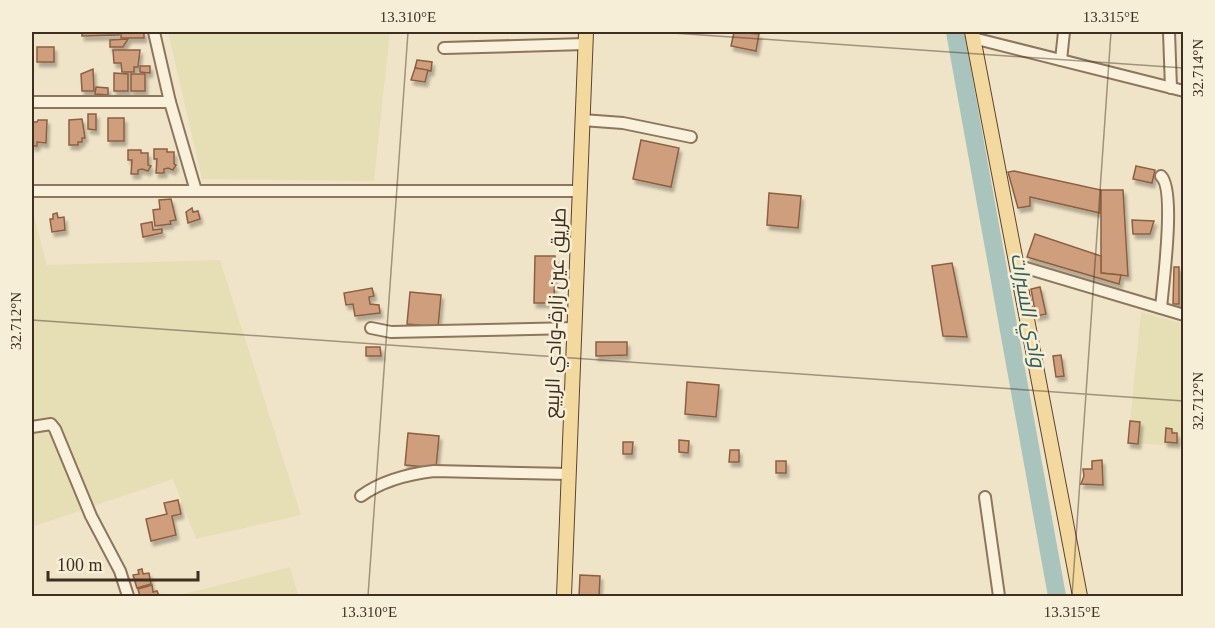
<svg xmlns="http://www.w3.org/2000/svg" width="1215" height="628" font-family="'Times New Roman',Cairo,serif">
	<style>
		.farmland { fill: #e6deb5 }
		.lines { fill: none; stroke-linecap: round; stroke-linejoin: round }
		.river { stroke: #a9c4bc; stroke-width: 18 }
		.building { fill: #cf9f7d; stroke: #8d5f41; stroke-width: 1.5; filter: url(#shadow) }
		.minor-casing { stroke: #8d765c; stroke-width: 14 }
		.major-casing { stroke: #5b4430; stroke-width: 16 }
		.minor { stroke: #faf1dc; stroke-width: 10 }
		.major { stroke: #f3d9a0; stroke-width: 14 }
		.ticks { fill: none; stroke: #3d2e20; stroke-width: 1.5; stroke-opacity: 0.45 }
		.labels { text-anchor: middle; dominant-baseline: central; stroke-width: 5; stroke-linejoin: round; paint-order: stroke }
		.street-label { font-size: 20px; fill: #3d2e20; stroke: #f7eed8 }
		.water-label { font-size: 21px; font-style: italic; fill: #2f5d5a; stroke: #f7eed8 }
		.neatline { fill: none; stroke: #3d2e20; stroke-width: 2 }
		.ticks-label { font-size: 15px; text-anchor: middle; fill: #3d2e20 }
	</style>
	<defs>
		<filter id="shadow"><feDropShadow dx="2.5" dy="4.5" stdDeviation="1.5" flood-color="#0004"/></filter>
	</defs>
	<rect width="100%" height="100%" fill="#f0e4c8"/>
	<g class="farmland">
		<polygon points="168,32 390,32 374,181 202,179"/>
		<polygon points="32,209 47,265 220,260 301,515 196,539 173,479 32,527"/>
		<polygon points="1141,312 1183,324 1183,446 1128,443"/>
		<polygon points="290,567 298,596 176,596"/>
	</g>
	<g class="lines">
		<polyline class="river" points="955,32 1057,596"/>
	</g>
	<g class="building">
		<polygon points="82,32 119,32 119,35 82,36"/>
		<rect x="121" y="32" width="23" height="6"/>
		<polygon points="734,32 759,34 756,51 731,46"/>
		<polygon points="128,39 123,47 110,47 110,40"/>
		<rect x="37" y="47" width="17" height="15"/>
		<polygon points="113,50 140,50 138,67 134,67 134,72 122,72 121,63 114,63"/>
		<polygon points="417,60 432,62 431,71 415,68"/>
		<polygon points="140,66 150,66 150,73 140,72"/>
		<polygon points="415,68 428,70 425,82 411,80"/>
		<polygon points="93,69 94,91 82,91 81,74"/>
		<polygon points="114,73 128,74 128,91 114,91"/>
		<rect x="131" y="74" width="14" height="17"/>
		<polygon points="96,87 108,88 108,95 95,94"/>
		<polygon points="88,114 96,114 96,130 88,129"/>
		<rect x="108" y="118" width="16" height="23"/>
		<polygon points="82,119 85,138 82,138 82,142 78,142 78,145 69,145 69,120"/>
		<polygon points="38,120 47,120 46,143 37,142 37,146 32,146 32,122 37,122"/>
		<polygon points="641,140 679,148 671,187 633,179"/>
		<polygon points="154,149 167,149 167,152 174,152 174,164 176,165 173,170 168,168 164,169 164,173 156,173 157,159 154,159"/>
		<polygon points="128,150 141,150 141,153 148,153 148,165 151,166 148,171 142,169 138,170 138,174 131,174 132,160 128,160"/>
		<polygon points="1136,166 1155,170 1152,183 1133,179"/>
		<polygon points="1014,171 1101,190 1100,213 1030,197 1030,206 1018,208 1008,172"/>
		<polygon points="1101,190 1123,190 1128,276 1101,273"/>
		<polygon points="769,193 801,196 798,228 767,225"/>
		<polygon points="171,199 176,220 170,221 171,224 155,226 153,210 160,209 159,200"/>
		<polygon points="192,208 193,212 198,211 200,219 188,223 186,212"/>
		<polygon points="57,213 58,218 64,217 65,230 52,232 50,219 53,219 53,214"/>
		<polygon points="1132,220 1154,221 1150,234 1133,234"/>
		<polygon points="152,222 153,230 162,229 162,233 143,237 141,224"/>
		<polygon points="1035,234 1101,256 1101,273 1121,275 1119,284 1027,257"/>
		<polygon points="535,256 555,256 554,303 534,303"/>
		<polygon points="952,263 967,337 943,336 932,266"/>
		<polygon points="1174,267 1179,267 1179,304 1173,304"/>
		<polygon points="1040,287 1046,314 1036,316 1031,289"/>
		<polygon points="372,288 374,296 369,297 370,304 379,305 380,313 355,316 353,304 346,305 344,293"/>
		<polygon points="410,292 441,295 438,327 407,324"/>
		<polygon points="596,342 627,342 627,355 596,356"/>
		<polygon points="366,347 380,347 381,356 366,356"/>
		<polygon points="1061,355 1064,376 1056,377 1053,356"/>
		<polygon points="687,382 719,385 716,417 685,414"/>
		<polygon points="1130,421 1140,422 1138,444 1128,443"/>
		<polygon points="1166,428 1172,429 1172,433 1177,433 1177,443 1165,442"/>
		<polygon points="408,433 439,436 436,468 405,465"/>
		<polygon points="679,440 689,441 688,453 679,452"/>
		<polygon points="623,442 633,442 632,454 623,454"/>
		<polygon points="730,450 739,450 739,462 729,462"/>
		<polygon points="1102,460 1103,485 1081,484 1084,476 1083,469 1092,469 1092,461"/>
		<rect x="776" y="461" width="10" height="12"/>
		<polygon points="178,500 181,514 172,516 176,535 151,541 146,519 167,514 164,503"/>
		<polygon points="142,569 143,574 149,573 151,584 137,588 133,575 139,574 138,570"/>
		<polygon points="580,575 600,576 599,596 579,596"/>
		<polygon points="152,585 153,592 157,591 159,596 140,596 138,589"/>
	</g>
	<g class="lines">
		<g class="minor-casing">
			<g id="minor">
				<polyline points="154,32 170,102"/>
				<polyline points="1169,32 1171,88"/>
				<polyline points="973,38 1184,91"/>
				<polyline points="444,48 585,44"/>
				<polyline points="1061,60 1064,32"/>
				<polyline points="32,102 170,102 196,191"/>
				<polyline points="582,120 623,123 691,137"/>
				<path d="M1161,176C1176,190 1163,284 1161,308"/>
				<polyline points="32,191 579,191"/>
				<polyline points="1016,265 1184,315"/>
				<polyline points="371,328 391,332 575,328"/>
				<polyline points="32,427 51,424 55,429 91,516 120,571 128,596"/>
				<path d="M361,496C383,480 408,474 434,471L569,474"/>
				<polyline points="985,497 999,596"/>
			</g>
		</g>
		<g class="major-casing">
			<g id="major">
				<polyline points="972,32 1080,596"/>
				<polyline points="564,596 586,32"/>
			</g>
		</g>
		<use href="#minor" class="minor"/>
		<use href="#major" class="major"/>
	</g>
	<path class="ticks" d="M658,32L1184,68M32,320L1184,401M368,596L408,32M1072,596L1111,32"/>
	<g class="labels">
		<g class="street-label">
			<text transform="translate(555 313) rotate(-88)">طريق عين زارة-وادي الربيع</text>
		</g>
		<g class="water-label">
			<text transform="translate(1028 310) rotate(80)">وادي السيرات</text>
		</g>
	</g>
	<rect width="1215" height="628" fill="none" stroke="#f7eed8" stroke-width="66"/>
	<path d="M48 571v9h150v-9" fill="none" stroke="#3d2e20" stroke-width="3"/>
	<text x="57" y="571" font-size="18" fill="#3d2e20" stroke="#f7eed8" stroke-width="4.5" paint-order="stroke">100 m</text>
	<rect x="33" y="33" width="1149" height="562" class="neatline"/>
	<g class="ticks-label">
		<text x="408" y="22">13.310°E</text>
		<text x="1111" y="22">13.315°E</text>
		<text transform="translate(1198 68) rotate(-90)" y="5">32.714°N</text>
		<text transform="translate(16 321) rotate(-90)" y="5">32.712°N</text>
		<text transform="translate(1198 401) rotate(-90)" y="5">32.712°N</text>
		<text x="369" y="617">13.310°E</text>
		<text x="1072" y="617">13.315°E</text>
	</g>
</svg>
